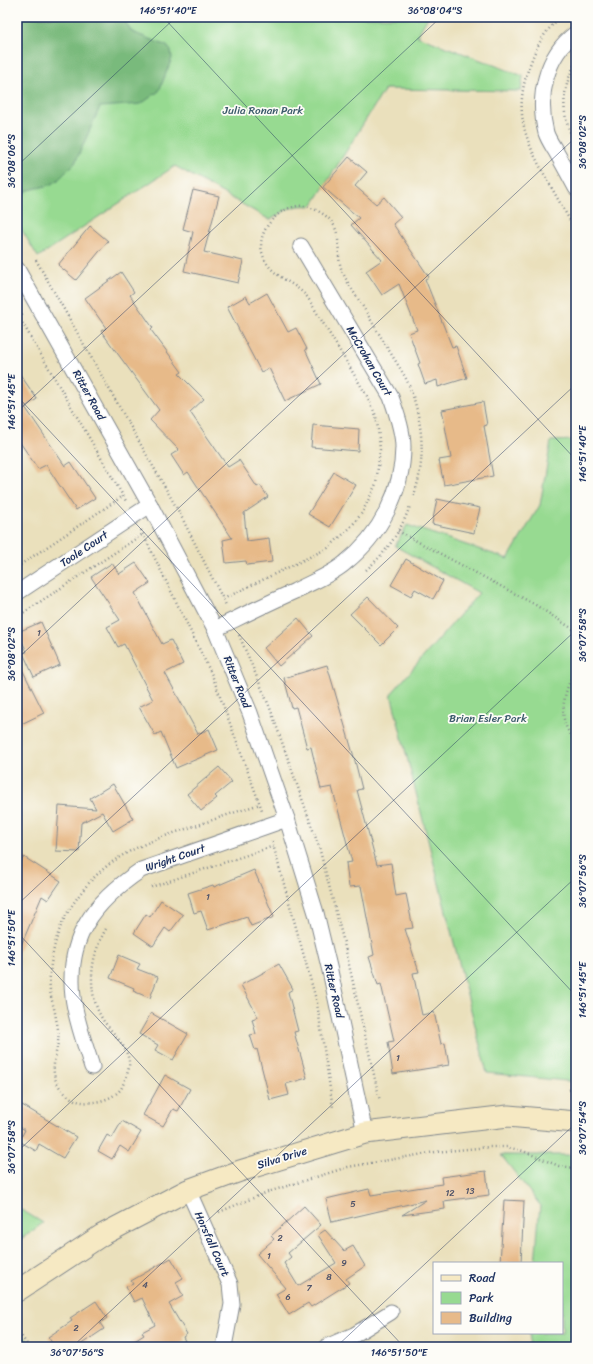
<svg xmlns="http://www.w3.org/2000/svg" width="593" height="1364" font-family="Sriracha,sans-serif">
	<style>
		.green { fill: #97da91; stroke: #598478 }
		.forest { fill: #79ba7b; stroke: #4a746c }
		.building { fill: #e7ba89 }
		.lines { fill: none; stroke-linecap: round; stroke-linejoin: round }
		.street-casing { stroke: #82888d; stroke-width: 17 }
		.secondary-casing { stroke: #82888d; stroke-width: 23 }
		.path { stroke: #82888d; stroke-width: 2.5; stroke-dasharray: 1 3; stroke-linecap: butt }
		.street { stroke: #fff; stroke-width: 15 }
		.secondary { stroke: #f6e9c3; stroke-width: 21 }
		.ticks { fill: none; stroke: #1b2f5e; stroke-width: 1; stroke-opacity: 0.45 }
		.labels { text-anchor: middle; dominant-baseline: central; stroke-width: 3.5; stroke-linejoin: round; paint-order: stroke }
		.number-label { font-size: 9px; fill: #4e5269 }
		.park-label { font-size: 11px; fill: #3a5a6b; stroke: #fdfcf7 }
		.street-label { font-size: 11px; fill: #1b2f5e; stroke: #fdfcf7 }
		.neatline { fill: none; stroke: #1b2f5e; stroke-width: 1.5 }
		.ticks-label { font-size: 10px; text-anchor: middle; fill: #1b2f5e }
	</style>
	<rect width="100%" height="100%" fill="#fdfcf7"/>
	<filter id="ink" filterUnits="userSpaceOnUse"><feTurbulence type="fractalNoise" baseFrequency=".025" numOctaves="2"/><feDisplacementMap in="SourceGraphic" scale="8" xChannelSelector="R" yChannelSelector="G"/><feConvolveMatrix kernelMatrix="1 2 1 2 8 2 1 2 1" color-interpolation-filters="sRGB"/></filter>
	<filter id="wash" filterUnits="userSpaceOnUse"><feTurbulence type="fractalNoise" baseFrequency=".012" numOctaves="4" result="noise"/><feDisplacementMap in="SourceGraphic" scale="16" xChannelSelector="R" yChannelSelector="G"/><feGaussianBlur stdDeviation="0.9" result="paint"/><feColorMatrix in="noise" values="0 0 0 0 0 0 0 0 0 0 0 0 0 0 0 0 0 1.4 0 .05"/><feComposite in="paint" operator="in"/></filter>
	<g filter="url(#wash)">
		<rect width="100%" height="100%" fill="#eae0bc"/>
		<g class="green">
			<path d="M17,17H428L417,36L523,76L521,91L385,89L312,206C291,204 287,210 270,220L175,166L38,257L17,222Z"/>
			<polygon points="576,440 576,1082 487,1073 391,694 479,593 395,546 407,525 508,559 540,505 551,441"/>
			<polygon points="501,1155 576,1155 576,1347 529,1347 530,1333 562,1333 562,1263 535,1263 540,1205"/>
			<polygon points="17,1207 43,1223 17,1242"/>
			<polygon points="17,1328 34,1347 17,1347"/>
		</g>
		<polygon class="forest" points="17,17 122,17 132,32 167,46 171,51 172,58 159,91 141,104 100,107 75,163 57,181 50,185 29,190 17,196"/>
		<g id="blocks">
			<g class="building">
				<polygon points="349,157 367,172 355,186 376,204 384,197 401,217 393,224 429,277 425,279 452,347 456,346 467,378 438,387 437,380 425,384 418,364 420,363 409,333 417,330 399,284 382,295 366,271 382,260 351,225 359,218 323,187"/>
				<polygon points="193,190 219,196 204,252 243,261 238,283 184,271 193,232 183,229"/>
				<polygon points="90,226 108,241 76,280 58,265"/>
				<polygon points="121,272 134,292 130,295 153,328 151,330 182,372 179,374 204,399 190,412 228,467 239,460 257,487 260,485 268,497 244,513 247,541 269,538 272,562 247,565 246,561 226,563 223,540 232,538 188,472 184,475 171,455 179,450 150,420 159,410 101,331 106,328 85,298"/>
				<polygon points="267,293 288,332 296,328 307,349 305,349 321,384 285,401 269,368 261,372 227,307 246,296 250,303"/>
				<polygon points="17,370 37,399 25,407 65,466 71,462 95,498 76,510 46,465 38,469 17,438"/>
				<polygon points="483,402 487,425 484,426 493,476 444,485 439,460 451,458 442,410"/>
				<polygon points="313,425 359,429 358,451 311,447"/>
				<polygon points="334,472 356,485 330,527 308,514"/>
				<polygon points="437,499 480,508 474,533 432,524"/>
				<polygon points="406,559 443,581 433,599 415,589 411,596 391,585"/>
				<polygon points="112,563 119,574 136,563 150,583 135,593 162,644 171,640 183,664 165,673 198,734 209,729 218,750 176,768 161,732 155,735 139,707 153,700 124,644 118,647 107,627 120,620 91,577"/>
				<polygon points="368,597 398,628 381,645 350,614"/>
				<polygon points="298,618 313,636 279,666 264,648"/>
				<polygon points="41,622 60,665 34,677 23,653 27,652 18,632"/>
				<polygon points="17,659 44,713 17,726"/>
				<polygon points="327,665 354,757 362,789 357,790 377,865 391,863 396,896 406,894 413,928 405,929 419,972 413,973 422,1015 434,1012 441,1044 445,1043 449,1065 393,1074 388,1042 394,1041 381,984 378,985 369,957 374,955 361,886 349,887 346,863 352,862 332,787 321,789 311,747 307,748 296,707 292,708 284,678"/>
				<polygon points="219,767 232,782 215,796 217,798 201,811 187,794"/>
				<polygon points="113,784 133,819 113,831 102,812 81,823 79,852 56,851 59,806 96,809 90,798"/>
				<polygon points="24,857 61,881 48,900 42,896 17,955 17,868"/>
				<polygon points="254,870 274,917 251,926 247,917 208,930 201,911 194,913 188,893 213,885 214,887"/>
				<polygon points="161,900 183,915 170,932 165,928 153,946 134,933 146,914 150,917"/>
				<polygon points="119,955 140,964 137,969 158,977 150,998 133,991 134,988 110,978"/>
				<polygon points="279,964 293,989 288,992 298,1031 294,1032 307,1078 286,1084 289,1095 270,1100 257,1049 255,1050 250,1035 256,1034 252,1019 258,1017 241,985"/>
				<polygon points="151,1013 188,1034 173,1060 155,1050 158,1045 139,1034"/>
				<polygon points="165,1075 190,1089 178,1111 173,1109 163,1126 143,1115"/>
				<polygon points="17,1102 76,1137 63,1158 39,1144 36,1151 19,1141 25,1130 17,1125"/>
				<polygon points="122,1121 141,1132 129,1152 120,1146 112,1159 98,1151 107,1135 112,1138"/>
				<polygon points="486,1171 489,1195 444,1201 445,1209 402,1215 426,1200 332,1222 326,1199 369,1189 371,1195 442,1184 441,1177"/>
				<polygon points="504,1200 524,1201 521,1263 500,1263"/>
				<polygon points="304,1206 321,1225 288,1253 291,1257 284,1263 298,1286 336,1263 318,1235 325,1230 344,1251 353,1246 365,1266 346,1279 349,1283 311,1307 308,1303 289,1315 276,1294 286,1288 257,1254 274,1239 271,1236"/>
				<polygon points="171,1258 183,1278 176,1282 183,1296 169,1304 187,1334 183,1337 185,1341 175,1347 125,1347 144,1335 142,1332 155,1325 142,1298 134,1302 126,1287 133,1284 131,1281"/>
				<polygon points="96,1301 107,1318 100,1323 104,1329 77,1347 55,1347 48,1337 72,1321 70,1318"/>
			</g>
		</g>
	</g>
	<g filter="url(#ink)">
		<use href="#blocks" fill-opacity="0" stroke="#82888d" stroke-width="1"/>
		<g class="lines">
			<g class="street-casing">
				<g id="street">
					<path d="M576,33C545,56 537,97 546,133C548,139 552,145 555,150C562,162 569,175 576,188"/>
					<polyline points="17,269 150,505 215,629 250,713 287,819 316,913 330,971 365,1133"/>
					<polyline points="17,593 150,505"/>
					<path d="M215,629C242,616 268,603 295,591C312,582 331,575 345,563C380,535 403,491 403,447C403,430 396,412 391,397L301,246"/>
					<path d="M92,1067C85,1044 76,1021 73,997C66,937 94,902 141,870L287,819"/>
					<polyline points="188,1190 230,1284 232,1304 224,1347"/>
					<polyline points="326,1347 354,1335 391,1312"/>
				</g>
			</g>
			<g class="secondary-casing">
				<polyline id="secondary" points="17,1291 102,1235 188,1190 240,1171 365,1133 508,1116 576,1122"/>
			</g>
			<g class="path">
				<path d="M561,17C546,29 537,45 531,62C512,110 524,139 548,181C557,198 567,215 576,231"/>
				<path d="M576,62C561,90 560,116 576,144"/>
				<polyline points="36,260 179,512 226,605"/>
				<polyline points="23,314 19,317 126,501"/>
				<polyline points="141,530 212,675 262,810"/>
				<polyline points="398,531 534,604 576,631"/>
				<polyline points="17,567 123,496"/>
				<path d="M366,570C386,553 401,531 410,506"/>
				<path d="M223,599L328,548L350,528L362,513L376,484L380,450L378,429L376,416L367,396L308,298C294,280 269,278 262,252C256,229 282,203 305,206C313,208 321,212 327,217C345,232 334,255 343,273C348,284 355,294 362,305C372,322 382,339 393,357C398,365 404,374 408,383C423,419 427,460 413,498"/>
				<polyline points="17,617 143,534"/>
				<polyline points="239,635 270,708 319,847 344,943 380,1101"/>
				<path d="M576,669C567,684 559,709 566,726C568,732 573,737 576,742"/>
				<polyline points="272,841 317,1003 333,1108"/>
				<polyline points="151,887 274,846"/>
				<path d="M106,929C90,955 86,993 103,1020C112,1033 126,1044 129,1061C130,1065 128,1072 126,1077C125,1080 123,1085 121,1089C113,1099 95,1104 82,1102C72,1101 62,1092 57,1083C50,1070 56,1056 58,1042C59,1035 58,1026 56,1019C55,1009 51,1000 50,990C48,969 55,936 65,917C75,900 86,884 101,871C128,847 164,836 198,825C218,818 239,811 260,804"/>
				<polyline points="569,1090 576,1088"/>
				<polyline points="219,1212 268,1192 348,1167 435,1152 489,1147 507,1147 523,1151 559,1166 576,1168"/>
				<polyline points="17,1330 29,1347"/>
			</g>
			<use href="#street" class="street"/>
			<use href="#secondary" class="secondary"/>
		</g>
	</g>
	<path class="ticks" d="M163,17L576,460M17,166L176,17M17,396L576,996M17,412L441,17M17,659L576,137M17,905L576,384M17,932L404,1347M17,1152L576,630M72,1347L576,877M336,1347L576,1123"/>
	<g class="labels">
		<g class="number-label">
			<text x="39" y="633">1</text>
			<text x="208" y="897">1</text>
			<text x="398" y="1058">1</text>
			<text x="470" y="1191">13</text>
			<text x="450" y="1193">12</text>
			<text x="353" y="1204">5</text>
			<text x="280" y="1238">2</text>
			<text x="269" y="1256">1</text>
			<text x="344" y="1263">9</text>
			<text x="329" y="1277">8</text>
			<text x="145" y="1285">4</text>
			<text x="309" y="1288">7</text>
			<text x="288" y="1297">6</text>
			<text x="76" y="1328">2</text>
		</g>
		<g class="park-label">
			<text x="263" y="110">Julia Ronan Park</text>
			<text x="488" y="718">Brian Esler Park</text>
		</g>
		<g class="street-label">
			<text transform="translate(369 361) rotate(60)">McCrohan Court</text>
			<text transform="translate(89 395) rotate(61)">Ritter Road</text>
			<text transform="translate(84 549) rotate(-34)">Toole Court</text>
			<text transform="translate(237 682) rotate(68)">Ritter Road</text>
			<text transform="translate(175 858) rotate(-19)">Wright Court</text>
			<text transform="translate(334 991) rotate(77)">Ritter Road</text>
			<text transform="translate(282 1158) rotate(-17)">Silva Drive</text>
			<text transform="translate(212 1244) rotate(66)">Horsfall Court</text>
		</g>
	</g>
	<rect width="593" height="1364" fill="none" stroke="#fdfcf7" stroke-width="44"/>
	<rect x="433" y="1262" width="130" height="72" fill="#fdfcf7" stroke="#a3aaba"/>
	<rect x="441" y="1275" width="20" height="6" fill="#f6e9c3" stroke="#a3aaba"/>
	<text x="469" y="1282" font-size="12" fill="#1b2f5e">Road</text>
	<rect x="441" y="1292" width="20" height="12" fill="#97da91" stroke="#a3aaba"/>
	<text x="469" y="1302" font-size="12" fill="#1b2f5e">Park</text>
	<rect x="441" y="1312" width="20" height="12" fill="#e7ba89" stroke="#a3aaba"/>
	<text x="469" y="1322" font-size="12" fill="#1b2f5e">Building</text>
	<rect x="22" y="22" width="549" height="1320" class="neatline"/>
	<g class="ticks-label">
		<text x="168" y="14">146°51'40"E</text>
		<text x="435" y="14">36°08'04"S</text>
		<text transform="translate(582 142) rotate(-90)" y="4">36°08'02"S</text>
		<text transform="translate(11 161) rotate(-90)" y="4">36°08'06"S</text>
		<text transform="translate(11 402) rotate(-90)" y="4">146°51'45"E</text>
		<text transform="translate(582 454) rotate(-90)" y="4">146°51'40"E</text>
		<text transform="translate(582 635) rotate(-90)" y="4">36°07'58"S</text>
		<text transform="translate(11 654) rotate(-90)" y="4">36°08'02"S</text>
		<text transform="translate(582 881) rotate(-90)" y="4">36°07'56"S</text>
		<text transform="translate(11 938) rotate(-90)" y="4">146°51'50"E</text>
		<text transform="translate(582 990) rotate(-90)" y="4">146°51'45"E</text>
		<text transform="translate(582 1128) rotate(-90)" y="4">36°07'54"S</text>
		<text transform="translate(11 1147) rotate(-90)" y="4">36°07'58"S</text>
		<text x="77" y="1356">36°07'56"S</text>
		<text x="399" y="1356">146°51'50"E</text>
	</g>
</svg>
